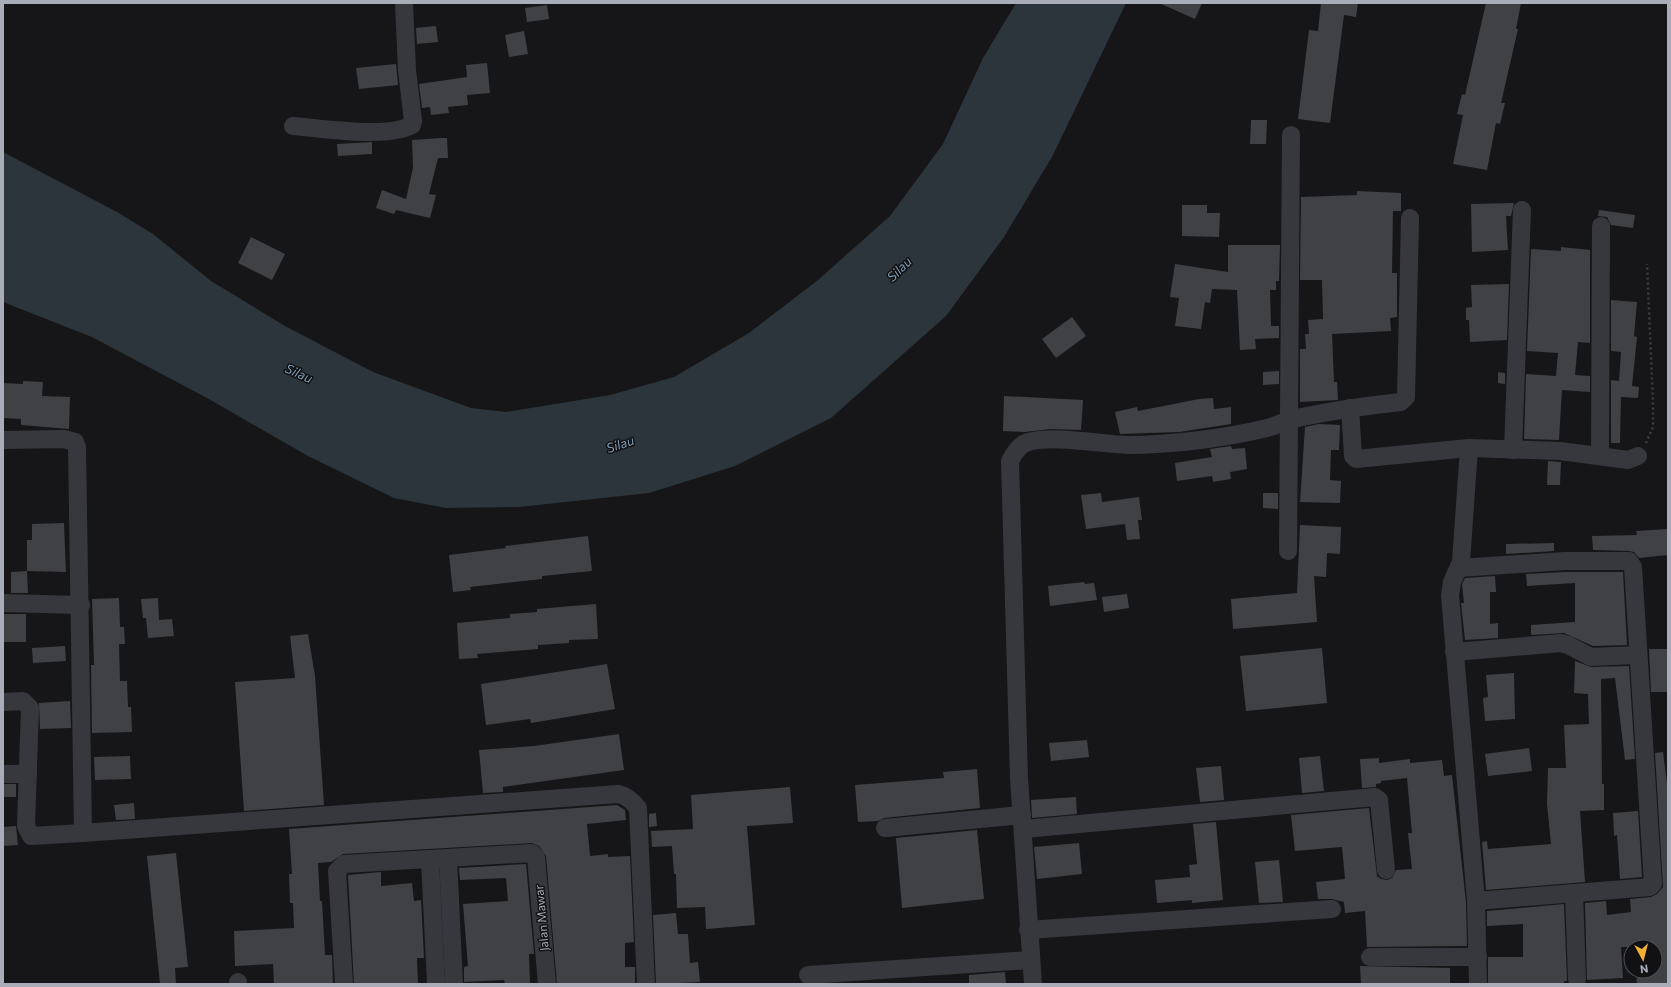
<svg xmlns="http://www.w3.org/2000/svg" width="1671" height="987" font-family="Commissioner,sans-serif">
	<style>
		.water { fill: #2c353c }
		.building { fill: #404145 }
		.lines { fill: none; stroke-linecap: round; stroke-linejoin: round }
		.path { stroke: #3d3f44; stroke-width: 2.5; stroke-dasharray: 2 3; stroke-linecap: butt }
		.minor { stroke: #37383d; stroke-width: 18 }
		.labels { text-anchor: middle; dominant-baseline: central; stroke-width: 3; stroke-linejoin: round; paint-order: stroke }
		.street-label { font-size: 12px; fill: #a8adb8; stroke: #111113 }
		.water-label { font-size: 13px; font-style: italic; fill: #7f9bb3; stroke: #111113 }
	</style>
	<rect width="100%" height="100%" fill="#161618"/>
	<polygon class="water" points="1016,3 1126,3 1053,155 1004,237 946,316 831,418 735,466 649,493 519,507 446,508 394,498 308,456 207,398 92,337 3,302 3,152 117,212 153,234 211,281 285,326 373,372 471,408 506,412 610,395 674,377 749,333 818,280 890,216 943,144 983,58"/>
	<g class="building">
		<polygon points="1159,3 1202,3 1195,19"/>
		<polygon points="1321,3 1358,3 1356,17 1344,15 1330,123 1298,119 1309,30 1318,31"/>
		<polygon points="1486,3 1521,3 1516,29 1518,29 1501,103 1505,103 1500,124 1496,123 1487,170 1453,164 1463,115 1457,114 1462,94 1465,95"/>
		<polygon points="547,5 549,19 527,22 525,8"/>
		<polygon points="436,26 438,42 417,44 416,28"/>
		<polygon points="524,31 528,54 509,57 505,35"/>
		<polygon points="487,63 490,93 467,95 468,105 448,107 449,113 431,115 430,107 422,108 419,84 467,77 466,65"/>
		<polygon points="396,64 398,85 359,89 356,68"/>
		<polygon points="1251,120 1267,120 1266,144 1250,144"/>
		<polygon points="441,138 447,138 448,158 438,158 429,194 436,195 430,218 396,210 394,214 376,208 382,190 406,199 413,168 412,140"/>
		<polygon points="372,142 372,154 338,156 337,144"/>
		<polygon points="1357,191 1401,193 1401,211 1393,211 1392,273 1397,273 1397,317 1390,318 1391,331 1332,334 1334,382 1337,382 1338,400 1300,402 1300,349 1306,349 1305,334 1309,334 1308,320 1323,319 1322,280 1300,280 1301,197 1357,195"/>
		<polygon points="1514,203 1511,216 1506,216 1508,250 1472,252 1471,204"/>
		<polygon points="1182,205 1207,205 1207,213 1220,213 1219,237 1182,236"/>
		<polygon points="1599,210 1635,215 1633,228 1611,225 1607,217 1598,216"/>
		<polygon points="251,237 285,254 272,280 238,263"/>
		<polygon points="1228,245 1280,245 1279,281 1276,281 1276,290 1270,290 1271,326 1279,326 1279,338 1255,339 1256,349 1240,350 1237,290 1212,289 1210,303 1205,302 1201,329 1175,326 1179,298 1170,297 1175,264 1228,272"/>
		<polygon points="1561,247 1590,250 1590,343 1578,342 1575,375 1590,376 1590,392 1562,390 1559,440 1524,439 1526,374 1556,376 1558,353 1527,351 1531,249 1561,251"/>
		<polygon points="1509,284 1507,340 1470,342 1469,320 1466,320 1466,308 1472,307 1471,285"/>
		<polygon points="1611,300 1637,302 1634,336 1637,337 1632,386 1639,387 1638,398 1621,397 1620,443 1611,443 1611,380 1619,381 1621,352 1611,351"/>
		<polygon points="1072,317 1086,336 1056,358 1042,339"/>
		<polygon points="1279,371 1279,384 1263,385 1263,372"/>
		<polygon points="1498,372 1505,373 1505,384 1498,383"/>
		<polygon points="23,381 43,382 42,396 70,397 69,429 21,425 21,419 3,418 3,383 23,384"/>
		<polygon points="1004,396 1083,400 1081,430 1051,429 1024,432 1003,431"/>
		<polygon points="1213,398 1214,409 1231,407 1231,424 1179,432 1120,434 1115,412 1137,407 1138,411 1199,399"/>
		<polygon points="1319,424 1340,425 1339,450 1331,450 1330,480 1341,481 1340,503 1300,502 1305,427"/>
		<polygon points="1231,446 1232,449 1245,448 1247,469 1230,472 1231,479 1213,482 1212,476 1177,481 1175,463 1212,457 1210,449"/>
		<polygon points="1548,461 1561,462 1560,485 1547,485"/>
		<polygon points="1101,493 1102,502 1139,497 1142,520 1138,520 1140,539 1127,540 1125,524 1086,529 1081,495"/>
		<polygon points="1263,493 1278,493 1278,509 1263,508"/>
		<polygon points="64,523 66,572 27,571 27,540 32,540 32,524"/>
		<polygon points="1300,525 1341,527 1340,554 1327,553 1326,577 1314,576 1317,622 1233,629 1231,599 1297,593"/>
		<polygon points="1668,529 1668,555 1639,558 1634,552 1629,551 1593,550 1592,536 1637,535 1636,531"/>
		<polygon points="588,536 592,571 542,576 542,579 470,587 471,590 453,592 449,555 506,548 505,546"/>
		<polygon points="1554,543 1554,551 1506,554 1506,544"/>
		<polygon points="27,571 28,593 11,593 11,572"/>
		<polygon points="1565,572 1623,572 1627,645 1593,646 1564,633 1531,635 1531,625 1575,622 1575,583 1527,586 1526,574"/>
		<polygon points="1495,576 1496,592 1490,592 1490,624 1498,623 1498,638 1465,640 1461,603 1464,603 1462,584 1465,578"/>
		<polygon points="1084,582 1085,584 1094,583 1097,600 1050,606 1048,586"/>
		<polygon points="1127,594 1129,608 1104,612 1102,597"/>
		<polygon points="119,598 120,627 124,627 125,644 119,644 120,681 127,681 128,707 131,707 132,732 92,733 91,665 94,665 92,599"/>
		<polygon points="158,598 159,620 172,619 174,636 148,638 146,618 143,618 141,599"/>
		<polygon points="596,604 598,639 569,640 569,643 538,645 538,649 477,654 478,658 459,659 457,623 510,618 510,614 537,612 537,609"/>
		<rect x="3" y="614" width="23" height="28"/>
		<polygon points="308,634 315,676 324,805 244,811 235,682 295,678 290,636"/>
		<polygon points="65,646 66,661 33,663 32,648"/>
		<polygon points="1322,648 1327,703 1246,711 1240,656"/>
		<polygon points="1649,649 1668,649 1668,692 1651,692"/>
		<polygon points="1575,661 1591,667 1629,666 1635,759 1625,760 1615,678 1601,679 1602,784 1604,784 1604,810 1580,811 1585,882 1486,890 1482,842 1487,841 1488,849 1551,844 1547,804 1548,768 1566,768 1564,725 1589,724 1588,694 1574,693"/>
		<polygon points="607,664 615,709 531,723 530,719 486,725 481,684"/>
		<polygon points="1514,673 1515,719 1485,721 1483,698 1488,697 1486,675"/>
		<polygon points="70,701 71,728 40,729 39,703"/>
		<polygon points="619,734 624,770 503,787 503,792 483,793 479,750 534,746"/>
		<polygon points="1087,740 1089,757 1051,761 1049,743"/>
		<polygon points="1529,748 1532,771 1488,776 1485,754"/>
		<polygon points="1663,752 1668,792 1668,984 1637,984 1636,971 1655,971 1655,947 1621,947 1623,978 1587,980 1585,903 1606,901 1607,915 1631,912 1630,899 1651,897 1657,894 1663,887 1655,753"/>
		<polygon points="130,756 131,779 95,780 94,757"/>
		<polygon points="1320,756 1324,791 1302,793 1299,758"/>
		<polygon points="1379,758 1379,763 1410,759 1410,763 1442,760 1444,776 1452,775 1466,902 1467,946 1367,947 1365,911 1345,913 1344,902 1332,899 1318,899 1316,882 1345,879 1342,847 1295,851 1291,815 1369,808 1377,876 1381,879 1387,880 1392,878 1396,870 1412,869 1408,833 1412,833 1407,778 1381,781 1381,783 1376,784 1376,787 1362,788 1360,759"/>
		<polygon points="1221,766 1224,800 1200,802 1196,768"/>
		<polygon points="977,769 980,808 884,818 878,821 858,822 855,785 944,778 943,772"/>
		<rect x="3" y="784" width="13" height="13"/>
		<polygon points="790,787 793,823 747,826 755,925 706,929 705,907 677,908 676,874 674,874 672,846 652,847 651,831 693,829 691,795"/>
		<polygon points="1076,797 1077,814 1032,818 1031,800"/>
		<polygon points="134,803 135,819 116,820 114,805"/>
		<polygon points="617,805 625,810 626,820 587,824 590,856 608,854 608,857 630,856 634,942 625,943 625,967 635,967 635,984 557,984 546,856 539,846 532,843 343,854 331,862 318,863 320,901 322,901 325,955 332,955 333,984 274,984 273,964 235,966 234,931 294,928 293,903 290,903 289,874 292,874 289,829"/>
		<polygon points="1638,811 1642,877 1620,879 1617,835 1614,836 1613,813"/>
		<polygon points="656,813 657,826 649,827 649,814"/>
		<polygon points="1216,822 1223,900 1192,903 1192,900 1157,903 1155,880 1190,877 1189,865 1197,864 1193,824"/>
		<polygon points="16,826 18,845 3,846 3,827"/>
		<polygon points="977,830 984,899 902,908 896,838"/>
		<polygon points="1079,843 1082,874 1037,879 1034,847"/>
		<polygon points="176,853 188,967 175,968 176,984 160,984 147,856"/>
		<polygon points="1279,860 1283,902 1259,903 1255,862"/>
		<polygon points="526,864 534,954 529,954 530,984 505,984 504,980 464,982 464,967 468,966 463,904 508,901 506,878 460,880 459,868"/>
		<polygon points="381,872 381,886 412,883 414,901 421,900 424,958 417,958 418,984 354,984 348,875"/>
		<polygon points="1564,904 1567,981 1564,981 1564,984 1488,984 1488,957 1523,957 1523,924 1487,926 1487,911"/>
		<polygon points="676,913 678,934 688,934 690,963 698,962 700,982 656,984 653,915"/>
		<polygon points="1360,966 1450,968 1450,984 1361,984"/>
		<polygon points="1005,972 1006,984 969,984 969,975"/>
	</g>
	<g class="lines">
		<polyline class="path" points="1646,443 1653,427 1653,402 1647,264"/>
		<g class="minor">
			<path d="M293,126C321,128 387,139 412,125L413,121L407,70L404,3"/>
			<polyline points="1350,408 1353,456 1356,459 1469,448 1560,451 1628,460 1638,456"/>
			<path d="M3,440L64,439L75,442L77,447L83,833L618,794C627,796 632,801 638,808L646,984"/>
			<polyline points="1469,448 1461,562 1452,582 1450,595 1476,901 1478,984"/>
			<polyline points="1513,450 1522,210"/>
			<polyline points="1600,456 1601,226"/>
			<polyline points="1288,551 1291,135"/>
			<polyline points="1459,568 1565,561 1629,561 1633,567 1653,884 1650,887 1476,901"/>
			<polyline points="3,603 81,605"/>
			<polyline points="1454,652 1561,643 1568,645 1591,657 1637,655"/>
			<polyline points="3,702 23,701 30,708 26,826 31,836 83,833"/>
			<polyline points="3,774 28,774"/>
			<polyline points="885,828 1022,815"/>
			<polyline points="1024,829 1375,797 1379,800 1386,870"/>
			<polyline points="448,859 454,984"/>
			<polyline points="430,860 436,984"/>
			<polyline points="1574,893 1577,979"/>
			<polyline points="1028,930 1332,909"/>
			<polyline points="1370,957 1478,957"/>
			<polyline points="808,975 1030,960"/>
			<polyline points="238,984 238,982"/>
			<polyline points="344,984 337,871 344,864 532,853 536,857 547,984"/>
			<path d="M1033,984L1019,778L1010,461C1014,453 1019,445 1028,442C1056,435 1098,444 1128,445C1171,445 1226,438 1267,428C1276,426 1284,421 1293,419C1329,411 1364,406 1401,402L1406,397L1410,218"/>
		</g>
	</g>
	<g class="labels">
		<g class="street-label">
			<text transform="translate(541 918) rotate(-95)">Jalan Mawar</text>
		</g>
		<g class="water-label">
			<text transform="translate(899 269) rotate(-45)">Silau</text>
			<text transform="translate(299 373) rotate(24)">Silau</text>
			<text transform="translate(620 444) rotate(-19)">Silau</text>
		</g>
	</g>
	<rect width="1671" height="987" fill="none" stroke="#a8adb8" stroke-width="8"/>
	<g transform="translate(1643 959) rotate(173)"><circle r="19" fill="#111113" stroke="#4d4f55"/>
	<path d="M0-3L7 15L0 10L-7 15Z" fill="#f2b134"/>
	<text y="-6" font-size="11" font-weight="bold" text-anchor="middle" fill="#a8adb8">N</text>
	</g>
</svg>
